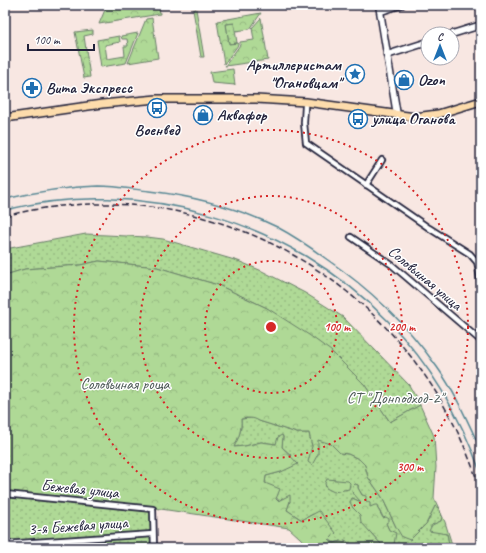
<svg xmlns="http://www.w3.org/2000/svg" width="486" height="553" font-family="Caveat,sans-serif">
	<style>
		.green { fill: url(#green-dots); stroke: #687e68; fill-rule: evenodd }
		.forest { fill: url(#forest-crowns); stroke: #687e68 }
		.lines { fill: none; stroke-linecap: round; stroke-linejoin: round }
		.stream { stroke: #548693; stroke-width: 1.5 }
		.street-casing { stroke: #22223b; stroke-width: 8 }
		.secondary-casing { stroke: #22223b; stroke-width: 9 }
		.primary-casing { stroke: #22223b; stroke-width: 10 }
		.street { stroke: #fff; stroke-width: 4.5 }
		.secondary { stroke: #fff; stroke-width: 6 }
		.primary { stroke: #fddcac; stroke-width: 7 }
		.rail { stroke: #22223b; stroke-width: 1.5; stroke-dasharray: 6 3; stroke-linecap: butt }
		.ring { fill: none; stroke: #d62828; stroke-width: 2; stroke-dasharray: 2 4 }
		.labels { text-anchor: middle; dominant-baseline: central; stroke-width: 3; stroke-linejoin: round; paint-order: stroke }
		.poi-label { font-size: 16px; font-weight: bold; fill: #22223b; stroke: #fff; text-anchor: start }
		.street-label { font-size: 16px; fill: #22223b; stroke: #fff }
		.park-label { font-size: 16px; fill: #4c5956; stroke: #fff }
		.centre { fill: #d62828; stroke: #fff; stroke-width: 2 }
		.ring-label { font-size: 12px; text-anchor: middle; font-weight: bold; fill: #d62828; stroke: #fff; stroke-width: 3; stroke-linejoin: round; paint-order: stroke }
	</style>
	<defs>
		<pattern id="green-dots" width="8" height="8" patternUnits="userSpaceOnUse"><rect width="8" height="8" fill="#afd996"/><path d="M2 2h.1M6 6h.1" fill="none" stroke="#96ba82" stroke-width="1.8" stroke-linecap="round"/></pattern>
		<pattern id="forest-crowns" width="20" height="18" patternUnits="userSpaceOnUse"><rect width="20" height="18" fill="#afd996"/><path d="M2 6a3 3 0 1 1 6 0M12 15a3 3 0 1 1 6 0" fill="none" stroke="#96ba82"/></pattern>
	</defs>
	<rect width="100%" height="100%" fill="#f8e7e2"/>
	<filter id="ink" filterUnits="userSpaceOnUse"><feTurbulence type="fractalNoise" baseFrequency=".025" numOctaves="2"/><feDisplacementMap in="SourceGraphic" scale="8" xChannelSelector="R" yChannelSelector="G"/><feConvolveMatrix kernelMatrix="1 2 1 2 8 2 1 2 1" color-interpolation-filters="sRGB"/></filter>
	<g filter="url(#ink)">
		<g class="green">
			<polygon points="234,23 237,43 229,44 226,24"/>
			<polygon points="86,234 147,237 163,239 238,261 262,271 305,293 343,317 409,385 420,405 390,422 364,384 267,308 218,285 157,267 99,261 80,265 25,269 5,275 5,249"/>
			<path d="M251,418H255L259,421L297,433H309L312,446L318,439L331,444L340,453L348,454L359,459L365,465L368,477L382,497L396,527L410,540L426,524L435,506L439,508L442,517L441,521L432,525L438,532L447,534L450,548H351L350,544L345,540L334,543L329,539L313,514L302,520L287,510L290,501L282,498L279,501L265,483L266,476L281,472L291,455L282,447L283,437L282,435L276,444L261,442L245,446L233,447C239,437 242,430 241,419ZM355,484L358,485V488L370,508L378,509L381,513L389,530L382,545L370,532L360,515L353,508L352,498L361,502Z"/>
			<polygon points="5,492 154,508 154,548 5,548"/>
		</g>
		<g class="forest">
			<polygon points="107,5 146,5 147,9 159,7 160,14 99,24"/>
			<polygon points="196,9 204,57 201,57 193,10"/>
			<polygon points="261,13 250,29 236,31 234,23 226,24 229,44 238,43 238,45 224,64 217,21"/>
			<polygon points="152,18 158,58 128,63 146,19"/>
			<polygon points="261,18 268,60 225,66 240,45 240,42 254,40 252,28"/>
			<polygon points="93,30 93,34 84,36 90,77 84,78 75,32"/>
			<polygon points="138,33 126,63 101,67 97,40 119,36 120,42 105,45 107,59 125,56 124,46 128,46 127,39 122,39 121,36"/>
			<polygon points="233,69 235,85 212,83 210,72"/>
			<path d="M99,261L157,267L218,285L267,308L309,335L331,351L364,384L390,422L420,405L434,436L436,467L434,498L445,522L453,548H450L447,534L429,531L432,525L441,521L442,517L439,508L435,506L426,524L410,540L402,537L396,527L382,497L368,477L365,465L359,459L348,454L340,453L331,444L318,440V454L312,465L308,462L312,446L309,433H297L259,421C253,417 248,418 241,419C242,429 239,437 234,447L245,446L261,442L276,444L278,437L282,435L283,437L282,447L298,464L281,472L266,476L265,483L280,489L276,499L278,501L290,495V501L287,510L302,520L319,511L336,533L329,540L334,543L345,540L350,544L351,548H311L289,528L154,508L5,492V275L25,269L80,265Z"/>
			<polygon points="327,479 348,481 350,483 349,489 334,492 326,488 325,483"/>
			<polygon points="355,484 358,485 358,488 362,495 366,496 366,501 370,503 370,507 375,505 377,505 378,509 383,518 386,517 389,519 389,521 386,523 389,530 396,533 394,544 388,548 382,545 361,522 360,515 353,508 350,502 352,498 361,502 352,492 353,486"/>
		</g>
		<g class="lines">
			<g class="stream">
				<path d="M5,199C35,192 67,187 98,186C115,186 132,189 149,191C192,196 238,208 277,227C294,236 310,247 325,258C370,289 405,322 437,367C455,392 468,422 481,450"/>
				<path d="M5,210C141,176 290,220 388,321C430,364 461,417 481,474"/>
			</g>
			<g class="street-casing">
				<g id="street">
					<polyline points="380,12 402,5"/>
					<polyline points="305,106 304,123 306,143 429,228 470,254 477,262 478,266 481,288"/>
					<polyline points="366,185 382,160"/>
					<polyline points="351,237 392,265 481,341"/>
					<polyline points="481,349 481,352"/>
					<polyline points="5,494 153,509 154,548"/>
					<polyline points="5,544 153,534"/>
				</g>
			</g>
			<g class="secondary-casing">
				<g id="secondary">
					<polyline points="379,5 397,115"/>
					<polyline points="452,34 481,25"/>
					<polyline points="387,55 428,42"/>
				</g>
			</g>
			<g class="primary-casing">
				<polyline id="primary" points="5,118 102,104 157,99 256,99 306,102 415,117 438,114 481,101"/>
			</g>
			<use href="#street" class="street"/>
			<use href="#secondary" class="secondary"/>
			<use href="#primary" class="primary"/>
			<path class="rail" d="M5,216C213,163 421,289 481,493"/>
		</g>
	</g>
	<g class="ring">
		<circle cx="271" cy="327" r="66"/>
		<circle cx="271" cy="327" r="131"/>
		<circle cx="271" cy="327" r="197"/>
	</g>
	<defs>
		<g id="sight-ring" transform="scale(1)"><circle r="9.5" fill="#fff" stroke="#1f6fb2" stroke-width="1.5"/><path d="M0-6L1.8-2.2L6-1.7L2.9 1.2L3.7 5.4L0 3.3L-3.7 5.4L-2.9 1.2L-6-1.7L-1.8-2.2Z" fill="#1f6fb2"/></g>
		<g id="shop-ring" transform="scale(1)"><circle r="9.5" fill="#fff" stroke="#1f6fb2" stroke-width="1.5"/><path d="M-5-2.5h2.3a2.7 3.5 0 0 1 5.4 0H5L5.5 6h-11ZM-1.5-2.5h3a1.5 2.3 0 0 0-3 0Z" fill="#1f6fb2"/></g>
		<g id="pharmacy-ring" transform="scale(1)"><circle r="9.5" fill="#fff" stroke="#1f6fb2" stroke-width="1.5"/><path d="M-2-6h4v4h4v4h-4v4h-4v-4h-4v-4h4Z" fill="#1f6fb2"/></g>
		<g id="bus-ring" transform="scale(1)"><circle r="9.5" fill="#fff" stroke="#1f6fb2" stroke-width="1.5"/><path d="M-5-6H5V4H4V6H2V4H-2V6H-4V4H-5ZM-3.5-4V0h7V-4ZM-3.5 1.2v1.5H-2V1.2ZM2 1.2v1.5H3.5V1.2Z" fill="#1f6fb2"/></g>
	</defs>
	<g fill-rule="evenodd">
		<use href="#sight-ring" x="355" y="74"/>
		<use href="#shop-ring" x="404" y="80"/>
		<use href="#pharmacy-ring" x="32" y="88"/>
		<use href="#bus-ring" x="157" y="108"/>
		<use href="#shop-ring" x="203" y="115"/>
		<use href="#bus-ring" x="358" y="119"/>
	</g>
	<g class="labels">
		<g class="poi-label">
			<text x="341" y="65" text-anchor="end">Артиллеристам<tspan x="341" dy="18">"Огановцам"</tspan></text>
			<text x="418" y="80">Ozon</text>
			<text x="46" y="88">Вита Экспресс</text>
			<text x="217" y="115">Аквафор</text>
			<text x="372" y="119">улица Оганова</text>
			<text x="157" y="130" text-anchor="middle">Военвед</text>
		</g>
		<g class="street-label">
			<text transform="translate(425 278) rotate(40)">Соловьиная улица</text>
			<text transform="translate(80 489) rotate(6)">Бежевая улица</text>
			<text transform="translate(78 526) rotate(-4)">3-я Бежевая улица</text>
		</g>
		<g class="park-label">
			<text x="125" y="384">Соловьиная роща</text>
			<text x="395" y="398">СТ "Донподход-2"</text>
		</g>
	</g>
	<circle cx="271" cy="327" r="6" class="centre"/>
	<g class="ring-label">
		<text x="337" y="331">100 m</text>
		<text x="402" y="331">200 m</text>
		<text x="410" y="471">300 m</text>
	</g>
	<rect width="486" height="553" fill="none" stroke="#fff" stroke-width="20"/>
	<rect x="10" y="10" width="466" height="533" fill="none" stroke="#22223b" stroke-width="1.5" filter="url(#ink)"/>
	<g transform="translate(440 46)"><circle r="19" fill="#ffffff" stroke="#a7a7b1"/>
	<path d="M0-3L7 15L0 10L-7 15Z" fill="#1f6fb2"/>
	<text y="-6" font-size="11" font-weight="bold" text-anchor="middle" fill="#22223b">С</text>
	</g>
	<path d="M28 44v6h66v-6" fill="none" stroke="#22223b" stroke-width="2"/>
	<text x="34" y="44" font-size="12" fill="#22223b" stroke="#ffffff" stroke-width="3" paint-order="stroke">100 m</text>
</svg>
